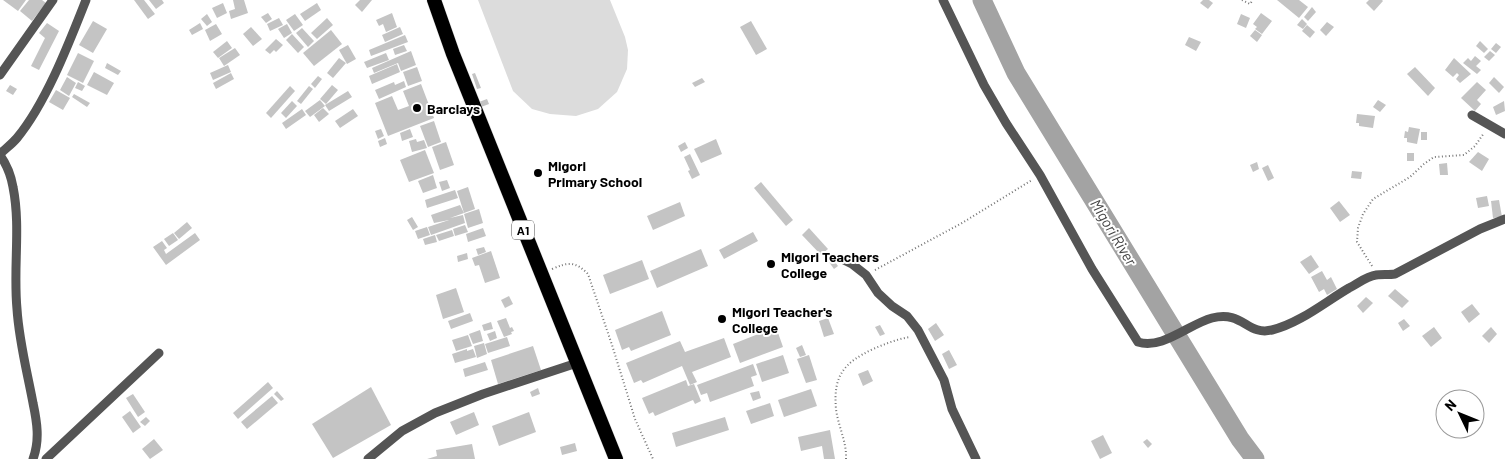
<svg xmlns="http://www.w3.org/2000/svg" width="1505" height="459" font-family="Barlow,sans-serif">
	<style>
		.green { fill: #dcdcdc }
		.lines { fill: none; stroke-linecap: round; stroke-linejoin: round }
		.river { stroke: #a3a3a3; stroke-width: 19 }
		.building { fill: #c4c4c4 }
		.trunk-casing { stroke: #dbdbdb; stroke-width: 15 }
		.path { stroke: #777; stroke-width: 2; stroke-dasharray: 1 2.5; stroke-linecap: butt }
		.minor { stroke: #555; stroke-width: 9 }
		.trunk { stroke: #000; stroke-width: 14 }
		.poi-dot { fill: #000; stroke: #fff; stroke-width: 2 }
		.labels { text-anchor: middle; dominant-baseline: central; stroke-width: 4; stroke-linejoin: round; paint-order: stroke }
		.shield { fill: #fff; stroke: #4c4c4c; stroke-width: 1 }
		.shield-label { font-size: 12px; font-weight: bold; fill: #000 }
		.poi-label { font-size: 14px; font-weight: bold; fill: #000; stroke: #fff; text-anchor: start }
		.water-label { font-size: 15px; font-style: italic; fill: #444; stroke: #fff }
	</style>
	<rect width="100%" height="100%" fill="#fff"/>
	<polygon class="green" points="478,0 610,0 625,37 628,50 627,69 617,92 598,109 576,116 550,114 532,109 513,91"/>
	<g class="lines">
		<polyline class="river" points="982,0 1016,73 1240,439 1255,459"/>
	</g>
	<g class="building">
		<polygon points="3,0 26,0 18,11"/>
		<polygon points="29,0 42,0 46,3 32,21 20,11"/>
		<polygon points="134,0 144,0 155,14 148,19"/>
		<polygon points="149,0 162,0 164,3 156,9"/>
		<polygon points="233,0 244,0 248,13 231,19 229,11 235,9"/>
		<polygon points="360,0 372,0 362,12 355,5"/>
		<polygon points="1203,0 1209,0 1213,3 1208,9 1200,3"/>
		<polygon points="1277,0 1299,0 1308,7 1299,18"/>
		<polygon points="1369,0 1382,0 1383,1 1374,11 1366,3"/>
		<polygon points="223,3 227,13 217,18 212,8"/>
		<polygon points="317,3 321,10 305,21 300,14"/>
		<polygon points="1312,7 1316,12 1308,21 1304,17"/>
		<polygon points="268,13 272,19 266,23 261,17"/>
		<polygon points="392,13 397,27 386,32 383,24 379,26 376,20"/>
		<polygon points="1261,13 1272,21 1262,34 1255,29 1257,27 1253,24"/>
		<polygon points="207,14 212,22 207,26 201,19"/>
		<polygon points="295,14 303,25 294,31 286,20"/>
		<polygon points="1241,14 1250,18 1246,28 1237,24"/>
		<polygon points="279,18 283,25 270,31 267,24"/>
		<polygon points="327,18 333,25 317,39 311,33"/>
		<polygon points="1302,19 1307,24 1303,29 1297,25"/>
		<polygon points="93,21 107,29 93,53 79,45"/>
		<polygon points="751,21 767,49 756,55 740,27"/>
		<polygon points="1327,22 1334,27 1326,36 1320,30"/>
		<polygon points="47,23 59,31 39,70 31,66 45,38 39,33"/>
		<polygon points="200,23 203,29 192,35 189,30"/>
		<polygon points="216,24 222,34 210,41 205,30"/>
		<polygon points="287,24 292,33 284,38 278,29"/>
		<polygon points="1307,25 1315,32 1310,38 1302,31"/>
		<polygon points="251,27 262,39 253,46 243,34"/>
		<polygon points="400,27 403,34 385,42 382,35"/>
		<polygon points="302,28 314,41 308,47 296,33"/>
		<polygon points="331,30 342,44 314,66 303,53"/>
		<polygon points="1255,30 1262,35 1257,42 1250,36"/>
		<polygon points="292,34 304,47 298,53 286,40"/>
		<polygon points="405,35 408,42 371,56 369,50"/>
		<polygon points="1189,37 1201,42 1196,51 1185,45"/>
		<polygon points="276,39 283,45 276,52 274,50 270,54 265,50"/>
		<polygon points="227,41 232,48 218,58 213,52"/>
		<polygon points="1480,41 1488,49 1484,53 1476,46"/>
		<polygon points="1496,43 1501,47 1496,53 1491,49"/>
		<polygon points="348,45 356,59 347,64 339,50"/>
		<polygon points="404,45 407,51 395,55 393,49"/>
		<polygon points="235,48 240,55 224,66 219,58"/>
		<polygon points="411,51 416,65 401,71 398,63 374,73 372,68"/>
		<polygon points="1490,51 1495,55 1489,61 1484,57"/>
		<polygon points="78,53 94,61 83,83 67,75"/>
		<polygon points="386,53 389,60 367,68 364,62"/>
		<polygon points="1475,56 1481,61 1476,66 1481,70 1477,74 1463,63 1468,58 1471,61"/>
		<polygon points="339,58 346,63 333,78 327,73"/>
		<polygon points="1454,58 1471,74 1460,83 1456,79 1459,75 1457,73 1453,77 1445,70"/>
		<polygon points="107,63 121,71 118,75 105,68"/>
		<polygon points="397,64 400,72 372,84 369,76"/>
		<polygon points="228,65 231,72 213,80 210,73"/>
		<polygon points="417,67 422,81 408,86 403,72"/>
		<polygon points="1415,67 1435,88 1428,96 1407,74"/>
		<polygon points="94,72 114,83 107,95 87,85"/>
		<polygon points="231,73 234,79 216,89 213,83"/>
		<polygon points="475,73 481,88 477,89 472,74"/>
		<polygon points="318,76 322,79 315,88 311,84"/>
		<polygon points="67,77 76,83 69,96 60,90"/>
		<polygon points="1494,77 1504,87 1499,93 1489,83"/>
		<polygon points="702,78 705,82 695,87 692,83"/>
		<polygon points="404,81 406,87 379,99 375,90 394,82 395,85"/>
		<polygon points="78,82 85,86 82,91 75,88"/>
		<polygon points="1477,82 1486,90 1477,100 1481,104 1475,111 1461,98"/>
		<polygon points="421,84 434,118 388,136 375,103 392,96 398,110 409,106 403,91"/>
		<polygon points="10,85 17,89 13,95 6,91"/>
		<polygon points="332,85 338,90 326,104 320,99"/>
		<polygon points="290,86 295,91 271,118 266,113"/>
		<polygon points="309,86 313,89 301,104 297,101"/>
		<polygon points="56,90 70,98 63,110 49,102"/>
		<polygon points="348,91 352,97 329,111 325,105"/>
		<polygon points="74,94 90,103 87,107 72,97"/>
		<polygon points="487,99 489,104 481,107 479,102"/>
		<polygon points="320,100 325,106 310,117 305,111"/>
		<polygon points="1378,100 1386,105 1380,112 1373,107"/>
		<polygon points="292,101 297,106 286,118 281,113"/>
		<polygon points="1504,101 1505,111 1496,115 1493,107"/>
		<polygon points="323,108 329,114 319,122 314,115"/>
		<polygon points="302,109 306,115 286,129 282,123"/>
		<polygon points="353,109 358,116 340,128 335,121"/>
		<polygon points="1357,114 1375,116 1373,128 1359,126 1359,123 1356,123"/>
		<polygon points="434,121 441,142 428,147 420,126"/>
		<polygon points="1409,127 1420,129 1417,144 1407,142 1407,138 1404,138 1405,131 1408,132"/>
		<polygon points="381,129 384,136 378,139 375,131"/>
		<polygon points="410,129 413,137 402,141 400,133"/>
		<rect x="1421" y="132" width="6" height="8"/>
		<polygon points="385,138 387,144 380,147 378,141"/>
		<polygon points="416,139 417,142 424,140 427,148 412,152 409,141"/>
		<polygon points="716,139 722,154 701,163 694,149"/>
		<polygon points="446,142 454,165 440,170 432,147"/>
		<polygon points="685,142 688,148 681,152 678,146"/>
		<polygon points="425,150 434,173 409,182 400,160"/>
		<polygon points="1478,152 1489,159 1482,171 1469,162"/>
		<rect x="1407" y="153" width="7" height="8"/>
		<polygon points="690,154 700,175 692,179 688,171 690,170 684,157"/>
		<polygon points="1257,162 1259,169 1253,172 1250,165"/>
		<polygon points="1447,163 1448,175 1440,175 1439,164"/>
		<polygon points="1268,165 1274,178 1268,181 1262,168"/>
		<polygon points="1352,171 1362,172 1361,179 1351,178"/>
		<polygon points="433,175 437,188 423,193 418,181"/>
		<polygon points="447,180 450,188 442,191 439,182"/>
		<polygon points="761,182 793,220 786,226 754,188"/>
		<polygon points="468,187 475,209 464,213 457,191"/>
		<polygon points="455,190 458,198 427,208 425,200"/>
		<polygon points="1487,196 1489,206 1478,208 1476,198"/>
		<polygon points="1499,200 1502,217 1493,218 1491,201"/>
		<polygon points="1339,201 1350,215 1340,222 1330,208"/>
		<polygon points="680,202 685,216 653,230 647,216"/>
		<polygon points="460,205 464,213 450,218 463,215 465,223 431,235 428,227 449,220 434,223 431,215"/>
		<polygon points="479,209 483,223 468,228 464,214"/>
		<polygon points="412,217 418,227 413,230 407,220"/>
		<polygon points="187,222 192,228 179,239 174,233"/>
		<polygon points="465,225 468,232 455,236 453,229"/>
		<polygon points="427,227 430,235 418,239 415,231"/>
		<polygon points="483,228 486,236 468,242 466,234"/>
		<polygon points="809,228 828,249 821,255 802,235"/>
		<polygon points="452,230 454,236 439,241 436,235"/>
		<polygon points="753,232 758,241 724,259 719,250"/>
		<polygon points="173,233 178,240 169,246 164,239"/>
		<polygon points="195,233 200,240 166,265 153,247 162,241 167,248 164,250 166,254"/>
		<polygon points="435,235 437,242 425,245 423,239"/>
		<polygon points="484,247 486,252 478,255 476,249"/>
		<polygon points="701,249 708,266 657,288 650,271"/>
		<polygon points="491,251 500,278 485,283 479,265 475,266 472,258"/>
		<polygon points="467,253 468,259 458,262 457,256"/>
		<polygon points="830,255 838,266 834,269 826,258"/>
		<polygon points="1311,255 1319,267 1309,274 1300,262"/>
		<polygon points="642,260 649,279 610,294 603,275"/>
		<polygon points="1322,271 1327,280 1331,277 1337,289 1327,295 1324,289 1319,292 1311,277"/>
		<polygon points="456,288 464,312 443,319 436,295"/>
		<polygon points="1395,289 1409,301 1402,308 1388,296"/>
		<polygon points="509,296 513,304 505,308 501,300"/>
		<polygon points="1366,297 1373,303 1363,313 1357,306"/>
		<polygon points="1472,304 1480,314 1469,323 1461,312"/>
		<polygon points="662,311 671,335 631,351 629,347 622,350 615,330"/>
		<polygon points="470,313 473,321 451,329 448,321"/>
		<polygon points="506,318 510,328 512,327 514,331 511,332 512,334 504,337 497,321"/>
		<polygon points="828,318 834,334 824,337 819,321"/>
		<polygon points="1404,319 1410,326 1403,331 1398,323"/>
		<polygon points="491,322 493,329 484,331 482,325"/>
		<polygon points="936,323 944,335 935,341 928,329"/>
		<polygon points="880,325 885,334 880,336 875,327"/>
		<polygon points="776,327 783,347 740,363 733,344"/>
		<polygon points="1434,327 1442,338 1431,347 1422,336"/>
		<polygon points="1491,327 1497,334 1489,343 1482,336"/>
		<polygon points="480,330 483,341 473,344 469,334"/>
		<polygon points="495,331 497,338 490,341 487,334"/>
		<polygon points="468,335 472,346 456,351 452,340"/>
		<polygon points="507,337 510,346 488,353 485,344"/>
		<polygon points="724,338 731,357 692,372 697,382 690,385 682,366 643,383 641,380 634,383 626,363 680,341 685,352"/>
		<polygon points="484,343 487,354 477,358 474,346"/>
		<polygon points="802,345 806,355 800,357 796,348"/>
		<polygon points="533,346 541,370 498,384 491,360"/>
		<polygon points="467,349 467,351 473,349 476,357 455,363 452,354"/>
		<polygon points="949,350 957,365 949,369 942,354"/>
		<polygon points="783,355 789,373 762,382 756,364"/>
		<polygon points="809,355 817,380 806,383 797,359"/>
		<polygon points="485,362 488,370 465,377 463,369"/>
		<polygon points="753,364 757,375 751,377 754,386 710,402 707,393 701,395 697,385"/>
		<polygon points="868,370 873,381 863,386 858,374"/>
		<polygon points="686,380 688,386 694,384 701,401 695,404 693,400 655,416 653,412 649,414 642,398"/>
		<polygon points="268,382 273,388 238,419 233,413"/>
		<polygon points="371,387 391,425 333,458 312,424"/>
		<polygon points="538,388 540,394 532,397 530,392"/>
		<polygon points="811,389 817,406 784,417 778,400"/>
		<polygon points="277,391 284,399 281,401 274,394"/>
		<polygon points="759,391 761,398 753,401 750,393"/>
		<polygon points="133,394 145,412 138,417 126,398"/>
		<polygon points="272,396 278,403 247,429 241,422"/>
		<polygon points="770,403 774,416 751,424 746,411"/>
		<polygon points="130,411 141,427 133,433 122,417"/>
		<polygon points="474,412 479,425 456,435 450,422"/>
		<polygon points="529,412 536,432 499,446 492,426"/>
		<polygon points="146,417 150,421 145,426 140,422"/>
		<polygon points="725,417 729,430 676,447 672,433"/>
		<polygon points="830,430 835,459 824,459 822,446 801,451 798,437"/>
		<polygon points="1103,435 1112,453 1100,459 1091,441"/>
		<polygon points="154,439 163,450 150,459 142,449"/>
		<polygon points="1147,439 1152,444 1148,448 1143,442"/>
		<polygon points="575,443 577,451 562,455 560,447"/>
		<polygon points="472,444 475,459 427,459 437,456 436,450"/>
	</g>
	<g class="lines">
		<g class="trunk-casing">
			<polyline id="trunk" points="434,0 453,54 616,459"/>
		</g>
		<g class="path">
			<polyline points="1242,0 1250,4 1253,0"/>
			<polyline points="1372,266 1357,242 1358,228 1363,214 1373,199 1410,177 1424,164 1434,157 1464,155 1475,146 1484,133"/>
			<path d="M552,269C568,262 575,261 588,274L612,345L635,419L653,459"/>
			<polyline points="875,270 962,223 1032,180"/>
			<path d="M846,459C847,442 838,426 836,409C833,375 844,363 873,349C885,344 897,339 910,337"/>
		</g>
		<g class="minor">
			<path d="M943,0L984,85L1006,123L1040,175L1092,269L1138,342C1162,350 1189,324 1212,318C1243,310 1247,336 1272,330C1300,323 1325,302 1349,288C1357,284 1367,276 1376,275C1381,274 1389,275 1395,274L1480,229L1505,219"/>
			<polyline points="0,75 53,0"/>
			<polyline points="1472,115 1505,134"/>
			<path d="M0,154C5,149 12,144 17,138C46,103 69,43 86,0"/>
			<path d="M0,155C7,165 11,175 13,187C21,227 13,268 17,309C19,341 27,371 33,403C37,422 40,440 33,459"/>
			<polyline points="844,260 852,264 866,275 878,293 892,306 907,316 918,330 944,380 952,409 976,459"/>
			<polyline points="46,459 159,353"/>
			<polyline points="368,459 402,431 435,413 483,394 577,363"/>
		</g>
		<use href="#trunk" class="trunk"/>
	</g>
	<g class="poi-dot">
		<circle cx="417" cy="108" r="5"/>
		<circle cx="538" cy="173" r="5"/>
		<circle cx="771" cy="264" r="5"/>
		<circle cx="722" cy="319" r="5"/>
	</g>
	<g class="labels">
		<rect class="shield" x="512" y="220.5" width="22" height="19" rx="4"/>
		<g class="shield-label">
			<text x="523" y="230">A1</text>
		</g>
		<g class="poi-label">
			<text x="427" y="108">Barclays</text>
			<text x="548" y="165">Migori<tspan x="548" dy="16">Primary School</tspan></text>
			<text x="781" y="256">Migori Teachers<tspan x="781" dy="16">College</tspan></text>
			<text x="732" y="311">Migori Teacher's<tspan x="732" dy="16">College</tspan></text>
		</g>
		<g class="water-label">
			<text transform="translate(1114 232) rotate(59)">Migori River</text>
		</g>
	</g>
	<g transform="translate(1460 414) rotate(313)"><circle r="24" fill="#ffffff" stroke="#999999"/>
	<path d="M0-4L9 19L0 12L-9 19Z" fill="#000000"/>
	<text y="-8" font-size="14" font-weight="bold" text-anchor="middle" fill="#000000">N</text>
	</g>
</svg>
